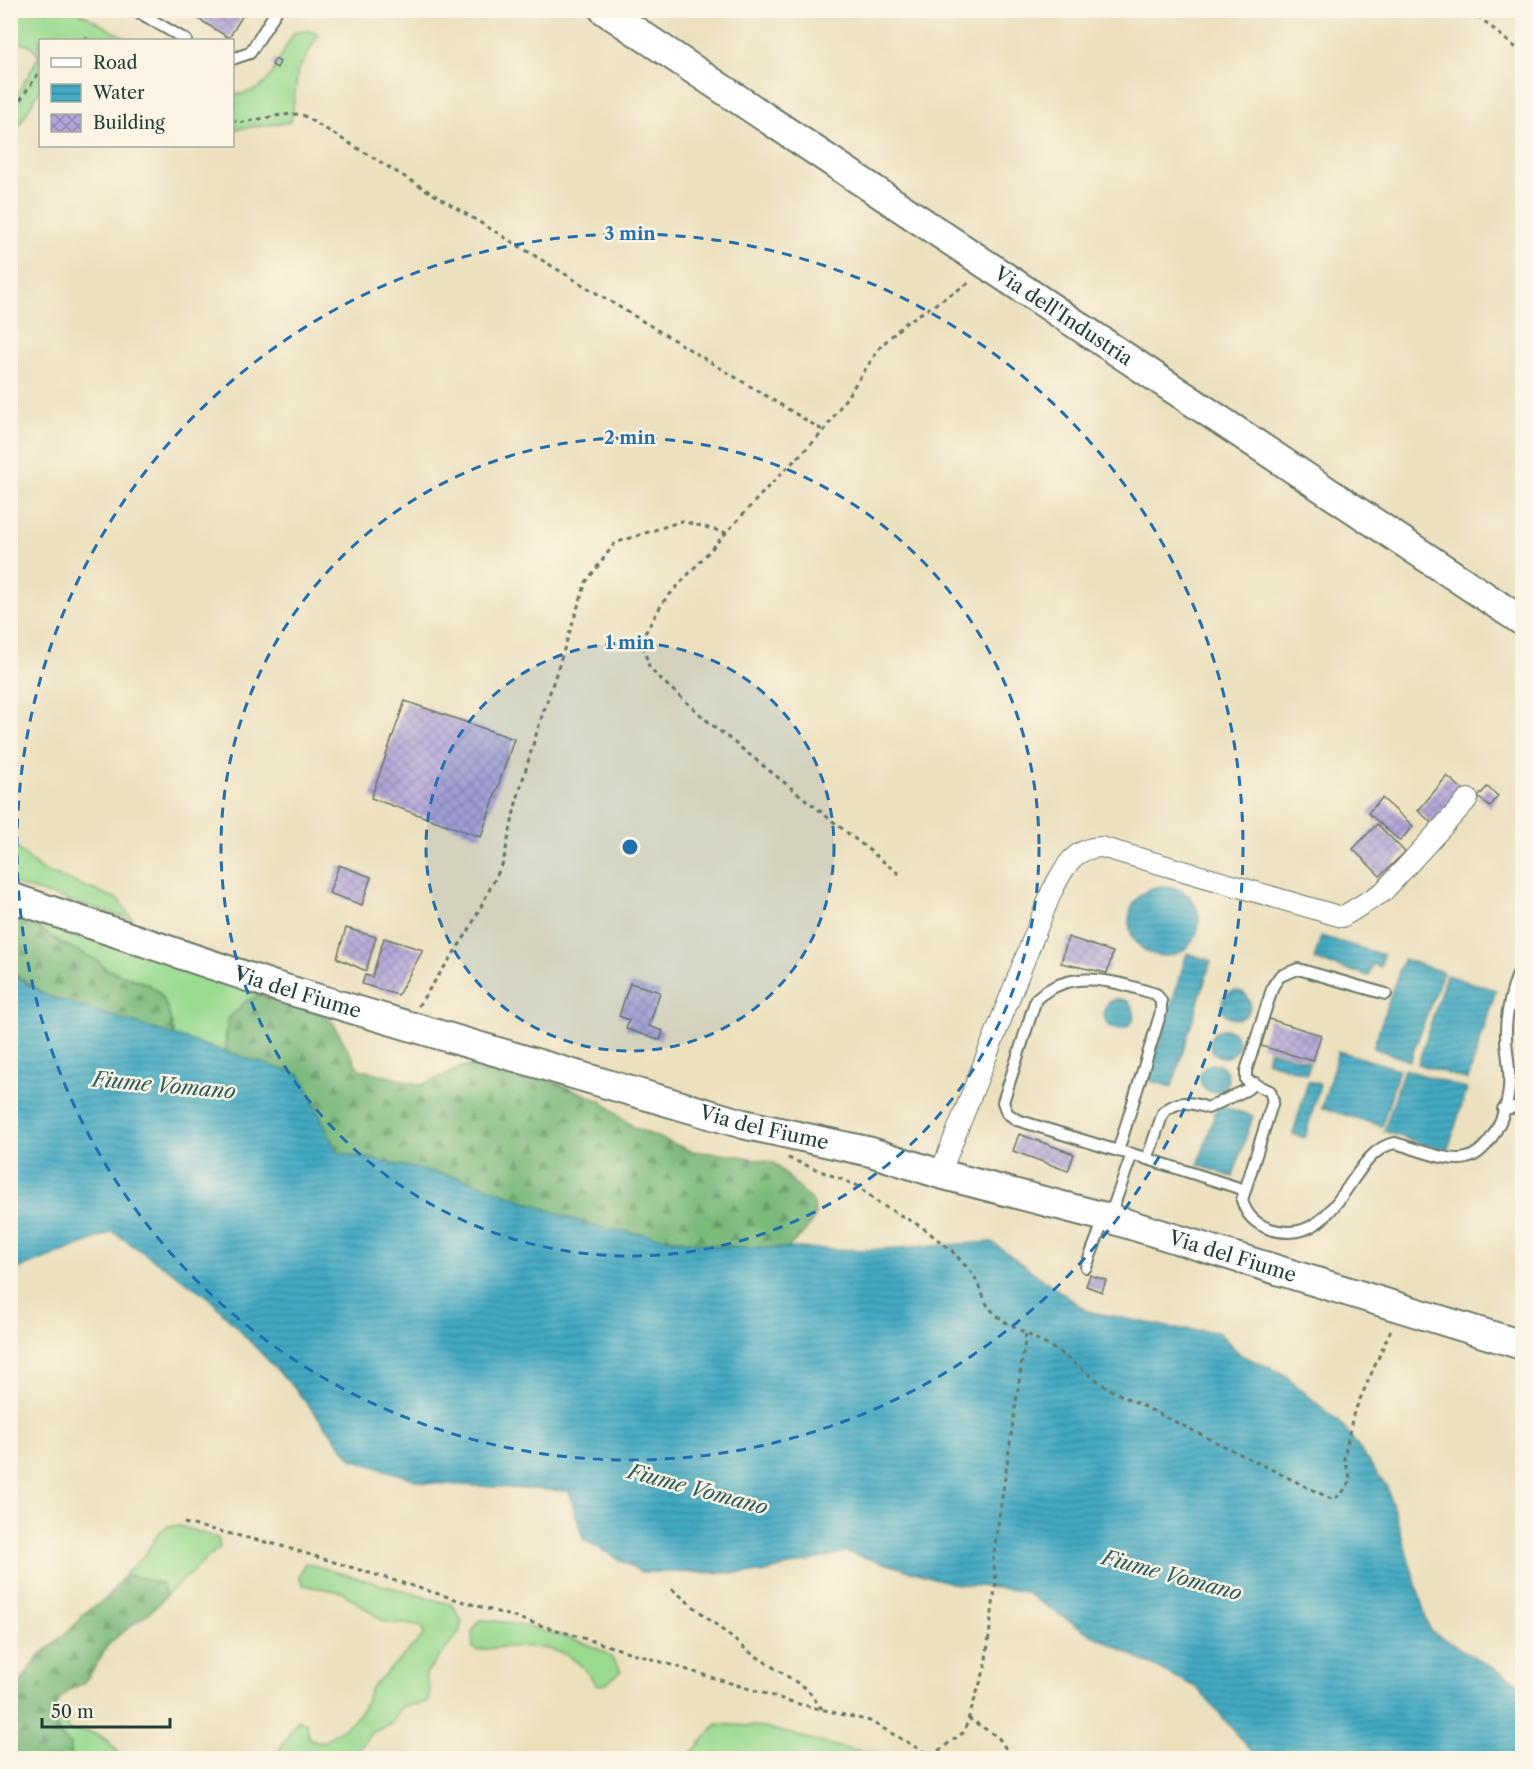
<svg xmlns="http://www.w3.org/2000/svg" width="1533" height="1769" font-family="'Libre Caslon Text',serif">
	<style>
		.grass { fill: #9ada91; stroke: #5c8c62; stroke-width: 1.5 }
		.forest { fill: url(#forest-firs); stroke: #4d7c58; stroke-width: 1.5 }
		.water { fill: url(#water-rules); stroke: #30747b; stroke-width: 1.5 }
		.building { fill: url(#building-cross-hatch) }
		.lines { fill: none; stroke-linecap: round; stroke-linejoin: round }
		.lane-casing { stroke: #677664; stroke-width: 14 }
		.street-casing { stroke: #677664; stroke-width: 22 }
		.secondary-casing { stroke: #677664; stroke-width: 32 }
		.path { stroke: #677664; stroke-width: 3; stroke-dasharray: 4.5 4.5; stroke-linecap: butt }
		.lane { stroke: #fff; stroke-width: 10 }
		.street { stroke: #fff; stroke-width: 20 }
		.secondary { stroke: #fff; stroke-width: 28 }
		.ring { fill: none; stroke: #1f6fb2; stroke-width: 3; stroke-dasharray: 10 8 }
		.labels { text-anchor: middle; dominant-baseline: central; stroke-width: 5; stroke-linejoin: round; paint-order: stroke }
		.street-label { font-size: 20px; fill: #1f3d34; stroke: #fcf5e5 }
		.water-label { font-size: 21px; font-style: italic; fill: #2a5e5f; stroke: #fcf5e5 }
		.centre { fill: #1f6fb2; stroke: #fcf5e5; stroke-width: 3 }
		.ring-label { font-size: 18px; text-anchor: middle; font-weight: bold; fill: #1f6fb2; stroke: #fcf5e5; stroke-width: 5; stroke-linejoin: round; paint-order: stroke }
	</style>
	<defs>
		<pattern id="forest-firs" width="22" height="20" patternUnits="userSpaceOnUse" patternTransform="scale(1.5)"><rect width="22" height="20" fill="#7bba7b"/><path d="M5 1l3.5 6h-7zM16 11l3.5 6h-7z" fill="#649866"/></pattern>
		<pattern id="water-rules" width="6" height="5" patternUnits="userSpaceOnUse" patternTransform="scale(1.5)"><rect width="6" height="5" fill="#42aac2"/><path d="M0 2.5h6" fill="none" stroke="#378c9e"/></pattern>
		<pattern id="building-cross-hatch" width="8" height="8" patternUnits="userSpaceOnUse" patternTransform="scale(1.5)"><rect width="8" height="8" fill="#b2a4d9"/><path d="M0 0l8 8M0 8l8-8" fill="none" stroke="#9087b1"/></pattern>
	</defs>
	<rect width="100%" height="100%" fill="#fcf5e5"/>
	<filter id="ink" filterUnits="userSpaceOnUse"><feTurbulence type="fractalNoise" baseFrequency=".0167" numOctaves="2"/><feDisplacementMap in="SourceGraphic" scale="12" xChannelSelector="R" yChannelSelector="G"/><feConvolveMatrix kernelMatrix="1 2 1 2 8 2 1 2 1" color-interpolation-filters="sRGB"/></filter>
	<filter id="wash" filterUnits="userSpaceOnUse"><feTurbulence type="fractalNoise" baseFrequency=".008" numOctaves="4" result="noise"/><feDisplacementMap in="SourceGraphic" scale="24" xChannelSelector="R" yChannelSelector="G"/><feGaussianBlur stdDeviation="1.35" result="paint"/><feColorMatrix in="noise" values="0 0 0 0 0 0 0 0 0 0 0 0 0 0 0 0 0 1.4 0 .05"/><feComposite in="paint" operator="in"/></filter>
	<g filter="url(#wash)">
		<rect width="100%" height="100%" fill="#ece0bd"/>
		<g class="grass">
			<polygon points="11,10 77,11 129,40 40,40 40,90 11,139 11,105 39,56 31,46 11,40"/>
			<path d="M308,31L319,34L298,71L291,122L236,129L233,127L232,95C277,93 273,61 295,32Z"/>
			<polygon points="10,842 40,869 118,899 133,920 11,883"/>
			<polygon points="11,900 260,995 225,1031 226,1052 175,1037 167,1007 159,992 147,984 106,969 97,960 61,943 18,915 11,913"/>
			<polygon points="168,1526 180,1526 218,1538 220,1547 166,1595 161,1583 125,1574 145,1555 159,1532"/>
			<polygon points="305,1563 453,1605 462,1621 459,1633 425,1675 430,1689 428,1702 401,1707 391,1724 371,1733 353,1758 274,1758 298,1720 307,1723 308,1738 322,1743 354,1720 363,1708 371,1688 425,1634 419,1625 385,1622 342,1592 303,1585 299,1576"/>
			<path d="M480,1620C507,1620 583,1639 606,1653C612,1657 617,1666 621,1671L606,1684L597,1685C591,1678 585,1669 578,1663C554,1641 506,1646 477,1650L473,1648L472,1632Z"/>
			<path d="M57,1704L69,1731C98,1730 106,1737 123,1758H70L69,1745C57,1732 51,1721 57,1704Z"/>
			<polygon points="717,1724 765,1727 843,1748 882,1754 888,1758 687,1758"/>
		</g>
		<g class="forest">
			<polygon points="10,913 18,915 61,943 97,960 106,969 147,984 159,992 167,1007 175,1037 48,996 11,972"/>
			<polygon points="260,995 318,1011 333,1023 359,1069 422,1085 462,1067 506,1063 601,1101 635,1128 691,1151 740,1156 774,1163 814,1203 815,1217 803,1234 787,1248 717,1246 591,1226 466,1179 337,1152 301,1075 226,1052 227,1020 246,1001"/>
			<path d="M125,1574L161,1583L166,1595C151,1616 128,1625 110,1643C100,1654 95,1671 84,1682C80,1686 73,1687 68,1691C48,1708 52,1728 70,1745V1758H11V1697L38,1657L78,1622L81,1615L106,1599Z"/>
		</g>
		<g class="water">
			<circle cx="1164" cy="921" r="35"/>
			<polygon points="1321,936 1384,955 1380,967 1372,964 1369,976 1314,960"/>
			<polygon points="1187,953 1211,961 1172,1087 1148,1080"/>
			<polygon points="1403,959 1443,972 1410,1061 1373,1048"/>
			<polygon points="10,973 48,996 301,1075 337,1152 466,1179 591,1226 717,1246 867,1250 992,1242 1087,1311 1173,1328 1218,1332 1241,1355 1282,1373 1343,1426 1387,1487 1430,1631 1522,1685 1522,1758 1261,1758 1255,1755 1197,1688 1087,1632 1023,1591 951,1583 846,1552 761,1573 641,1572 583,1539 569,1491 425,1483 352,1459 295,1389 207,1296 113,1232 11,1272"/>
			<polygon points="1446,975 1496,990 1468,1080 1418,1064"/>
			<circle cx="1236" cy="1005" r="14"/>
			<circle cx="1119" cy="1014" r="15"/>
			<circle cx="1224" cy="1043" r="14"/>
			<polygon points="1269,1050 1310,1062 1307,1074 1266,1061"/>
			<polygon points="1338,1051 1399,1069 1382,1126 1322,1108"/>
			<circle cx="1214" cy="1078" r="14"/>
			<polygon points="1404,1069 1467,1089 1447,1152 1384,1131"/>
			<polygon points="1308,1081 1320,1084 1305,1138 1293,1134"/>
			<polygon points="1218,1105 1253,1116 1233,1177 1198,1165"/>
		</g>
		<g id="blocks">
			<g class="building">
				<polygon points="184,10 246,10 229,38"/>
				<polygon points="275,59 280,62 277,68 272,65"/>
				<polygon points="405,701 514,739 481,837 371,798"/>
				<polygon points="1447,776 1465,791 1437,827 1418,811"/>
				<polygon points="1487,787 1498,796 1490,807 1478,797"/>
				<polygon points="1382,798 1413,826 1400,841 1368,813"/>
				<polygon points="1377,824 1405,852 1380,876 1353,849"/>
				<polygon points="339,865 371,877 362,905 329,893"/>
				<polygon points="346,928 376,937 366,971 337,958"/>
				<polygon points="1068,937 1113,952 1107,973 1061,963"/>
				<polygon points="384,938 423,950 398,995 362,984 365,975 372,977"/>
				<polygon points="630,983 660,992 649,1026 663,1031 660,1040 626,1029 629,1020 619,1016"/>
				<polygon points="1269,1019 1321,1035 1313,1061 1261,1046"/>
				<polygon points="1019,1134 1074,1154 1068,1171 1013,1151"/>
				<polygon points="1090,1275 1106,1280 1102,1292 1086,1286"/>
			</g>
		</g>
	</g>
	<g filter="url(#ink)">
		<use href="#blocks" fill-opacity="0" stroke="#677664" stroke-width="1.5"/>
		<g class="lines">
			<g class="lane-casing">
				<g id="lane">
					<polyline points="135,10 186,40"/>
					<polyline points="232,59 250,53 277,10"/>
					<path d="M1386,994L1298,969L1280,976L1273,986L1246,1071V1080L1270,1091L1273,1101L1242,1200C1246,1215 1255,1224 1270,1229C1339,1251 1349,1150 1395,1143C1414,1148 1438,1159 1458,1159C1488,1160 1508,1113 1509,1087C1511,1070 1506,1053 1506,1037C1505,1015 1513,984 1522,965"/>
					<polyline points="1503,1109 1522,1106"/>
					<path d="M1118,1151L1161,1012V1001L1156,994C1115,982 1073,966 1036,999L1003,1102L1007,1113L1017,1120L1118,1151L1132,1154L1245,1190"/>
					<path d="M1147,1159L1163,1113C1177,1099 1191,1102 1208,1108L1246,1090L1255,1083"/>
					<polyline points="1109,1219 1132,1154"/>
					<polyline points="1086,1267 1105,1217"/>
				</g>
			</g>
			<g class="street-casing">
				<path id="street" d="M940,1174L1051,893C1063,870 1072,848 1101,847L1342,917L1383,892L1468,799"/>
			</g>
			<g class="secondary-casing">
				<g id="secondary">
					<path id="s1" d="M604,10L1522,621"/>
					<path id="s2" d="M10,897L275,986L406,1025L743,1124L871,1152L940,1174L1105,1217L1522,1345"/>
				</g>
			</g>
			<g class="path">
				<polyline points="1471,10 1522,53"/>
				<polyline points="75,40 85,38 89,40"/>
				<polyline points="10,115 40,71"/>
				<polyline points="232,120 239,123 281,115 301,114 824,431"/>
				<polyline points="899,874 711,724 667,685 650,669 642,644 644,635 663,602 767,488 824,431 881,346 904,324 972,281"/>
				<polyline points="418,1006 468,932 503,863 516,803 535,738 586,582 615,543 682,521 727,533"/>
				<polyline points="788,1158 858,1186 880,1204 922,1227 952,1251 974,1275 988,1307 1002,1320 1056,1350 1109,1389 1333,1500 1342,1493 1351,1480 1344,1458 1353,1415 1392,1327"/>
				<polyline points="184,1523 278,1545 799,1704 870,1721 935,1758"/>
				<polyline points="672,1589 748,1651 807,1689 822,1709"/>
				<polyline points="968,1718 998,1737 1012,1758"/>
				<polyline points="931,1756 964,1732 985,1668 996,1581 993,1559 1026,1334"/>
			</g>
			<use href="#lane" class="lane"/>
			<use href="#street" class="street"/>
			<use href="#secondary" class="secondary"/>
		</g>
	</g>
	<circle cx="630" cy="847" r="204" fill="#1f6fb2" fill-opacity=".12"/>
	<g class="ring">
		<circle cx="630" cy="847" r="204"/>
		<circle cx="630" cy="847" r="409"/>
		<circle cx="630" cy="847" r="613"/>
	</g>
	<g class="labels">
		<g class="street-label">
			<text stroke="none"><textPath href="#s1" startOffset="552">Via dell'Industria</textPath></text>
			<text stroke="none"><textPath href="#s2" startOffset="303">Via del Fiume</textPath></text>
			<text stroke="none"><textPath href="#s2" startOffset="789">Via del Fiume</textPath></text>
			<text stroke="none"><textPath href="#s2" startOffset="1275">Via del Fiume</textPath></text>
		</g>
		<g class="water-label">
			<text transform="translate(164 1085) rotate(5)">Fiume Vomano</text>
			<text transform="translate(698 1489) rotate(15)">Fiume Vomano</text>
			<text transform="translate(1172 1575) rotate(15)">Fiume Vomano</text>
		</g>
	</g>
	<circle cx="630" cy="847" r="9" class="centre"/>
	<g class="ring-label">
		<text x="630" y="240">3 min</text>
		<text x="630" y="444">2 min</text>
		<text x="630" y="649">1 min</text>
	</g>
	<rect width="1533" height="1769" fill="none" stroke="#fcf5e5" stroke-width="36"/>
	<rect x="39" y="39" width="195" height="108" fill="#fcf5e5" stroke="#a4ab9e" stroke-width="1.5"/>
	<rect x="51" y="58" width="30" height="9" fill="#ffffff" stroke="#a4ab9e" stroke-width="1.5"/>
	<text x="93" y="69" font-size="18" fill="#1f3d34">Road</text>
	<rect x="51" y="84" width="30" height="18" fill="url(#water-rules)" stroke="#a4ab9e" stroke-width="1.5"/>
	<text x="93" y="99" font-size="18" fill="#1f3d34">Water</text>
	<rect x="51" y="114" width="30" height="18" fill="url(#building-cross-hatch)" stroke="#a4ab9e" stroke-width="1.5"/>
	<text x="93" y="129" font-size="18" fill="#1f3d34">Building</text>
	<path d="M42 1718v9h128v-9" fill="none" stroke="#1f3d34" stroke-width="3"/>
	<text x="51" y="1718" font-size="18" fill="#1f3d34" stroke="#fcf5e5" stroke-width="4.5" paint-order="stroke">50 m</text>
</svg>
